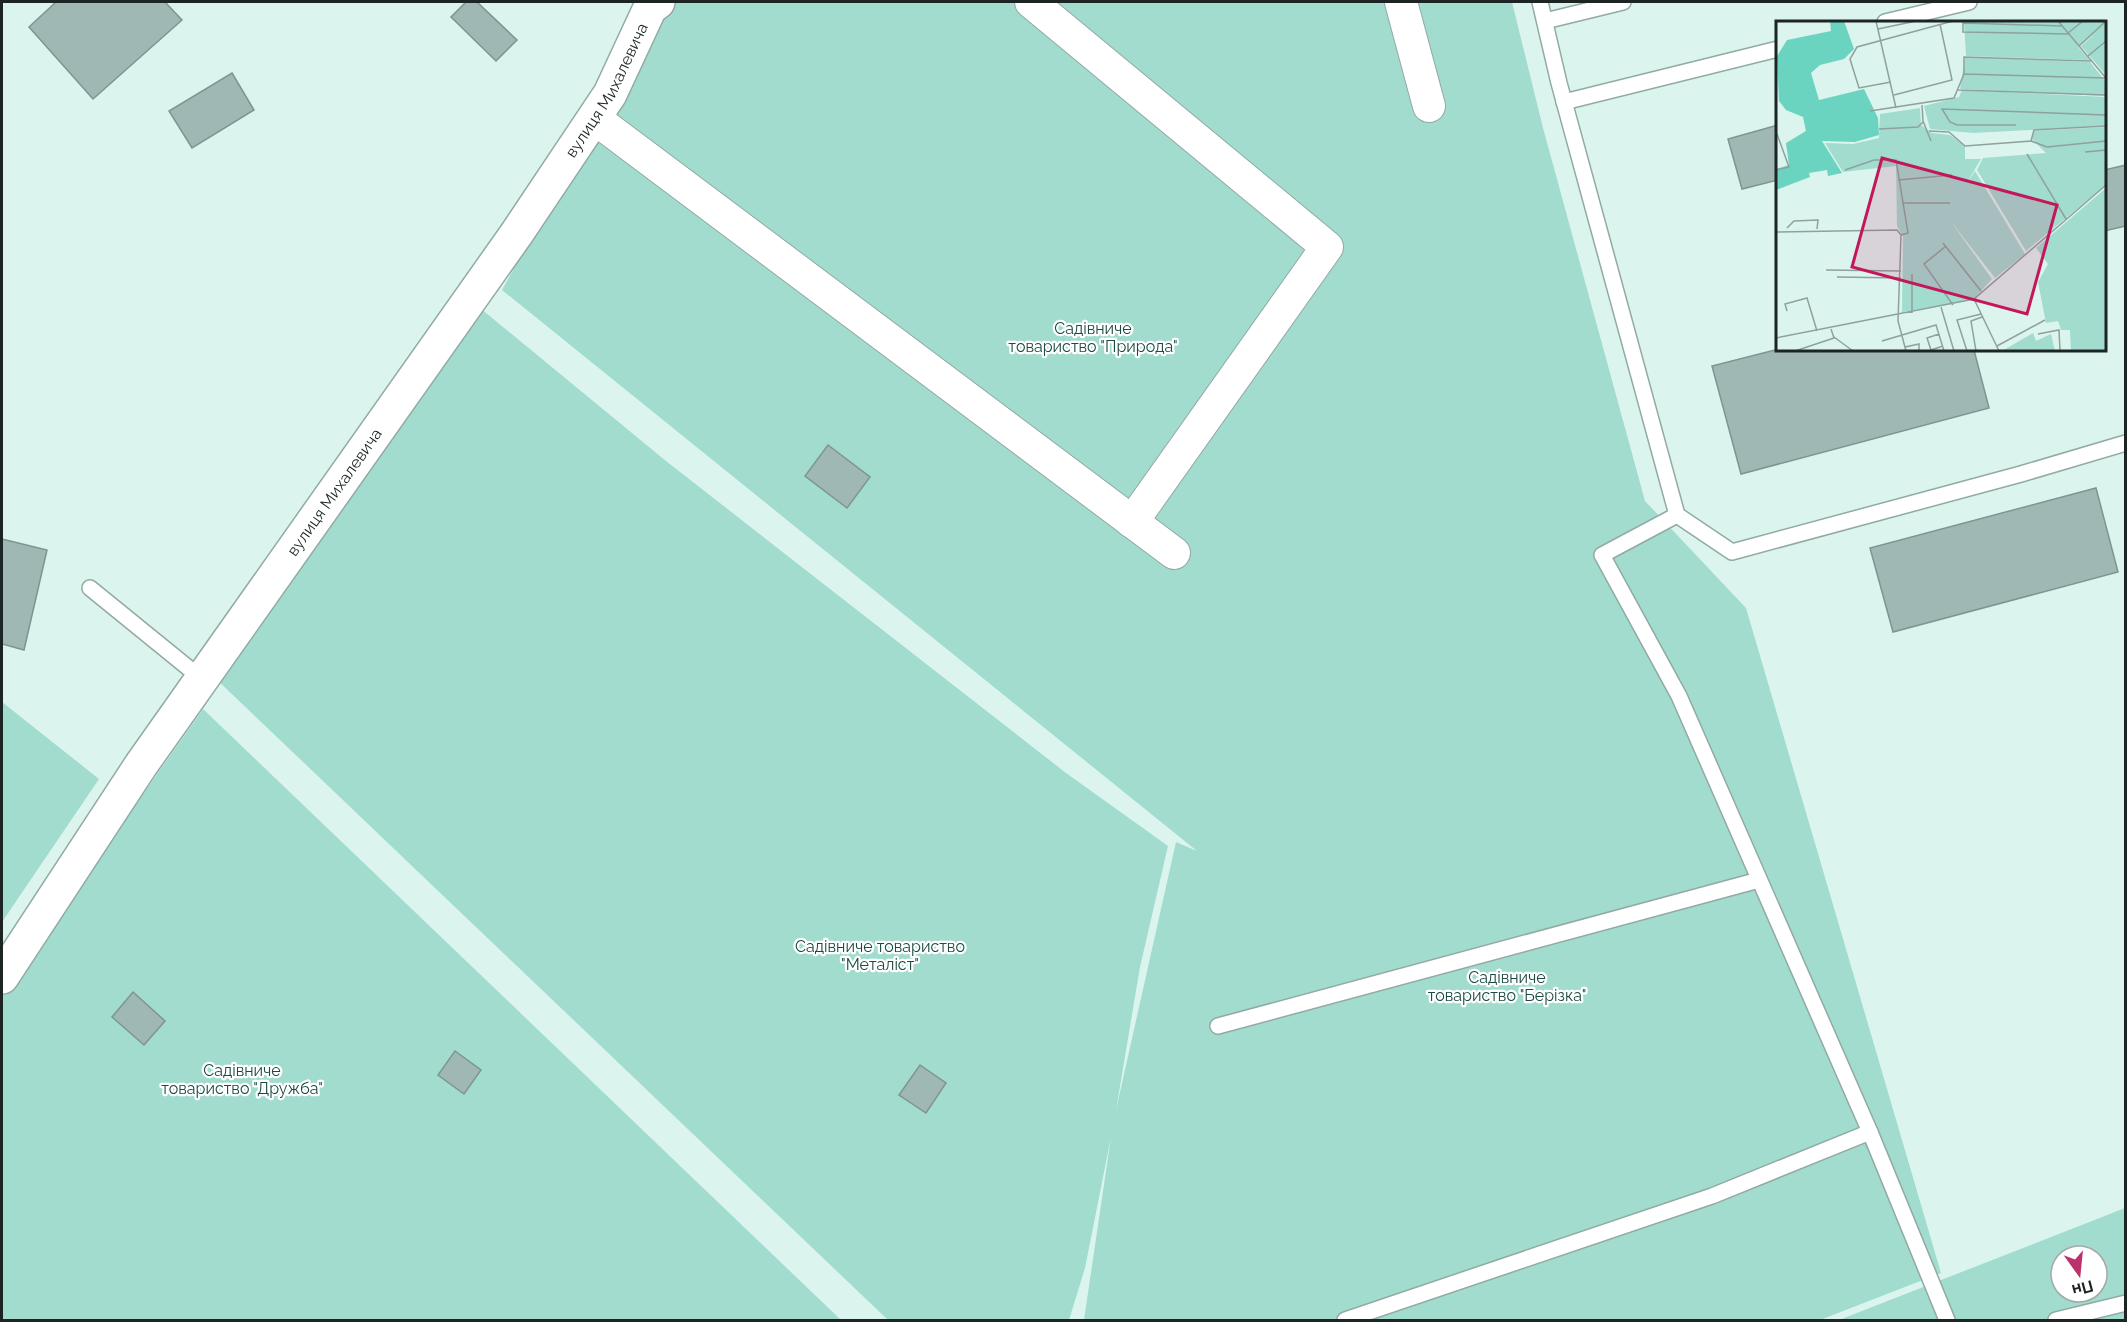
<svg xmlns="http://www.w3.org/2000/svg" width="2127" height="1322" font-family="Raleway,sans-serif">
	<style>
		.green { fill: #a1dccf; fill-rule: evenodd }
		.building { fill: #a0b8b3; stroke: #7e9590; stroke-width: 1.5 }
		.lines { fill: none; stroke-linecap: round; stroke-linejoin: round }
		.service-casing { stroke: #92aaa4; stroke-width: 18 }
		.minor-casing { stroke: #92aaa4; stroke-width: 34 }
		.tertiary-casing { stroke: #92aaa4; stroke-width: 36 }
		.service { stroke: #fff; stroke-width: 15 }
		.minor { stroke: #fff; stroke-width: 32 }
		.tertiary { stroke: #fff; stroke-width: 33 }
		.labels { text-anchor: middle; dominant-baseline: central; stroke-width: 4.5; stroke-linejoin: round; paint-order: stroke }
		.street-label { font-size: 16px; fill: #1c2523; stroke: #fff }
		.park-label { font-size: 16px; fill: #1b4a42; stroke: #fff }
		.inset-road { fill: none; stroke: #8fa19d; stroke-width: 1.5 }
		.view { fill: #c2185b; fill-opacity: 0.15; stroke: #c2185b; stroke-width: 3 }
		.inset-edge { fill: none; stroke: #1c2523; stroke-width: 3 }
	</style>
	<rect width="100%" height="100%" fill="#dbf4ee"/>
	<g class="green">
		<polygon points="663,2 1512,2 1543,128 1645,501 1746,608 1941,1273 1820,1320 1084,1320 1111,1137 1085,1268 1069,1320 888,1320 214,677 480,308 666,461 1066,773 1168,846 1140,967 1116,1110 1176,842 1197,851 502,290"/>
		<polygon points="2,702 99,779 2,922"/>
		<polygon points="203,709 841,1320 2,1320 2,994"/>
		<path d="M2125,1208V1320H1839ZM2061,1256H2097V1292H2061Z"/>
	</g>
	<g class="building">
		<polygon points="56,2 165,2 182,20 93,99 29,27"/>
		<polygon points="466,2 477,2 517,40 496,61 451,17"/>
		<polygon points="232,73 254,110 192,148 169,111"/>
		<polygon points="1778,125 1778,180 1742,189 1728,139"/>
		<polygon points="2126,165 2126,226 2104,231 2104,170"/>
		<polygon points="1775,350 1974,350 1989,408 1741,474 1712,366"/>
		<polygon points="828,445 870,477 847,508 805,476"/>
		<polygon points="2096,488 2118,572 1893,632 1870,548"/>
		<polygon points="2,539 47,550 24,650 2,644"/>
		<polygon points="133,992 165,1021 144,1045 112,1017"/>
		<polygon points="455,1051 481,1070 464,1094 438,1075"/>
		<polygon points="920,1065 946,1083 926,1113 899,1095"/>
	</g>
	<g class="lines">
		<g class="service-casing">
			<g id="service">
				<polyline points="1540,2 1559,83 1677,515 1732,552 2021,474 2126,443"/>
				<polyline points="1545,21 1623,2"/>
				<polyline points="1885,22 1969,2"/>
				<polyline points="1564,102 1778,49"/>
				<polyline points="1677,515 1602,555 1679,696 1870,1132 1947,1320"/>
				<polyline points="90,588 202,679"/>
				<polyline points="1218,1026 1759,880"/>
				<polyline points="1345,1320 1712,1196 1870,1132"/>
				<polyline points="2056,1320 2126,1303"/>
			</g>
		</g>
		<g class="minor-casing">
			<g id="minor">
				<polyline points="1031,2 1327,247 1132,522"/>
				<polyline points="1401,2 1429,106"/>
				<polyline points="594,118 1174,553"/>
			</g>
		</g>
		<g class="tertiary-casing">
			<g id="tertiary">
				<path id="s1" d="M2,977L141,765L517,233L610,94L650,8L658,2"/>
			</g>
		</g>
		<use href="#service" class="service"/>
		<use href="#minor" class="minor"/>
		<use href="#tertiary" class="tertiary"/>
	</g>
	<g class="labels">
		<g class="street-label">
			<text stroke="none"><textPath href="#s1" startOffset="1074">вулиця Михалевича</textPath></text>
			<text stroke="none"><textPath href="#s1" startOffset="588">вулиця Михалевича</textPath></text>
		</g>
		<g class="park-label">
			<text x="1093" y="328">Садівниче<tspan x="1093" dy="18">товариство "Природа"</tspan></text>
			<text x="880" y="946">Садівниче товариство<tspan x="880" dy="18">"Металіст"</tspan></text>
			<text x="1507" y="977">Садівниче<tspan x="1507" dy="18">товариство "Берізка"</tspan></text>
			<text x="242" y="1070">Садівниче<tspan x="242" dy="18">товариство "Дружба"</tspan></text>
		</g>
	</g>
	<g transform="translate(1776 21)">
		<rect width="330" height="330" fill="#dbf4ee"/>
		<path d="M188,0H330V54L305,25L321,11L302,26L314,39L190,35ZM189,36L314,41L330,61V75L184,68ZM186,69L330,76V105L197,112L154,108L148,85L183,76ZM144,87L145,104L156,112L174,114L189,125V138H205L190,163L199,150L249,233L219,257L173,198L216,258L197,279L126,291L127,216L121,205L120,145L67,151L49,122L77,123L103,117L104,93ZM330,106V164L250,230L201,149L207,137L270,132L256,118L257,110ZM330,167V330H295L294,309H285L282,300L270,302L262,261L272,243L260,227ZM257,312L260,320L275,313L279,330H226Z" fill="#a1dccf"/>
		<path d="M54,0H68L78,28L68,38L44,44L35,52L43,79L88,68L102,97L103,114L79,121L46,120L66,152L52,155L51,149L33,152L34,156L0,169V148L13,144L10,122L30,110L27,96L10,89L3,80L1,35L11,19L55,10Z" fill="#6bd4c0"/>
		<path class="inset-road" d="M100,0L120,87M187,0V11L294,13M282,0L330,57M187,2L287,5M102,8L140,0M292,12L307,0M303,25L330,0M312,35L330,20M188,53V36L315,40M115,61L83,67L74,38L81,26L177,0M182,69L330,74M118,74L176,59L164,3M146,84L147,100L155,120M94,90L178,77L188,53L330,57M240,104H181L174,101L166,88L330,94M103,108L142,106L147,101M153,110L173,111L189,125L255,120L258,109L330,105M255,120L271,126L330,120M309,131L330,129M251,133L290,198M0,149L13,146L1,113M69,149L98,139H120L132,212L125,214M122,159L176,154M126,182H174M11,207L18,200L42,199L41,208M0,211L121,209L125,214L122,300L130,330M167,222L205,270M170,225L148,243L177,284M50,249L125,250M61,256L125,257M198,278L223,330M165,286L178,330M11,290L9,283L31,277L41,310M136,292V253M163,313L151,317L155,329L167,325M262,313L283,309L284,330M58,316L77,330M0,317L198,278L330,164M106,320L160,304L168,330M221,325L269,299M129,326L143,323V330M19,330L58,317L55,308M191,330L181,299L205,293M200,330L195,300L206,296"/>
		<path class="view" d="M106,137L281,184L251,293L76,246Z"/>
		<rect width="330" height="330" class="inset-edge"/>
	</g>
	<rect width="2127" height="1322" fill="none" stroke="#1c2523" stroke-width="6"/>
	<g transform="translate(2079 1274) rotate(165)"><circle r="28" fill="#ffffff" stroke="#a4a8a7" stroke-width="1.5"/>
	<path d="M0-4.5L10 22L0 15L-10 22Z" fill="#bc326c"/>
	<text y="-9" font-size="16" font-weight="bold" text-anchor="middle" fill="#1c2523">Пн</text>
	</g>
</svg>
